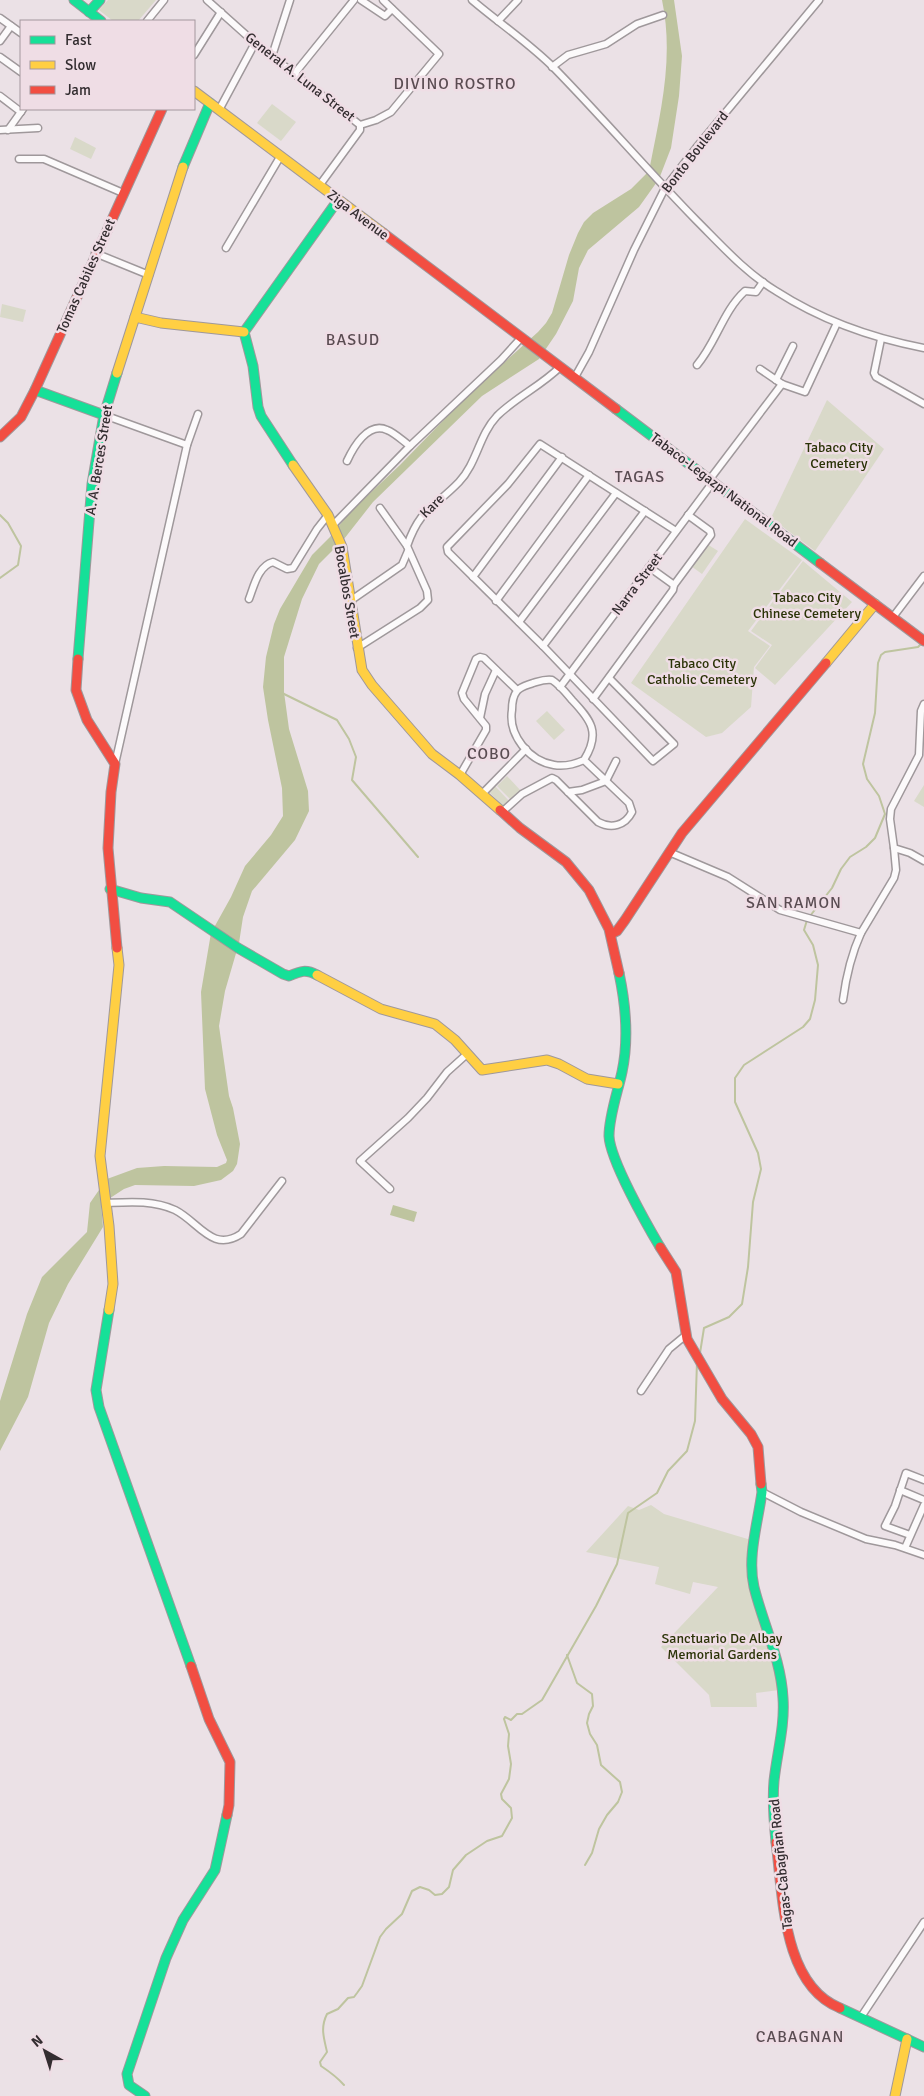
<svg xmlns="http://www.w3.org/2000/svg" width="924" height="2096" font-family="Signika,sans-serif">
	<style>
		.green { fill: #d9d9c9 }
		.water { fill: #bec49f }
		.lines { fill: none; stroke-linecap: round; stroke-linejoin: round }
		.stream { stroke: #bec49f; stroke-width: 2 }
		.street-casing { stroke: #9f989b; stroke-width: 9 }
		.fast-casing { stroke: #9f989b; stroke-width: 11 }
		.slow-casing { stroke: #9f989b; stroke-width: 11 }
		.jam-casing { stroke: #9f989b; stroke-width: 11 }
		.street { stroke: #fcfafb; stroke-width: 6 }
		.fast { stroke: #16e098; stroke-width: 9 }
		.slow { stroke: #ffcf43; stroke-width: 9 }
		.jam { stroke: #f24e42; stroke-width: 9 }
		.labels { text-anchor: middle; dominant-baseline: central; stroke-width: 5; stroke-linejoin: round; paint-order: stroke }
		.street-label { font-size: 14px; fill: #332d30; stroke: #efdde5 }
		.park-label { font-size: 14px; fill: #2b3307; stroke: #efdde5 }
		.quarter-label { font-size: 16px; letter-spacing: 1px; fill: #5a4c52; stroke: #efdde5 }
	</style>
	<rect width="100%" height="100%" fill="#ebe1e6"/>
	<g class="green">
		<polygon points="108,0 156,0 138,21 113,21 99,10"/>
		<polygon points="272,104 296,122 281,141 257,123"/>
		<polygon points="75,137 96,148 91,159 70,149"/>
		<polygon points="2,304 26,310 23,322 0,317"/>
		<polygon points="827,400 884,449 815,551 771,518"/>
		<polygon points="745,519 802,560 748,631 770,646 754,667 751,707 722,733 706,737 631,683"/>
		<polygon points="707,544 718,551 702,574 691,566"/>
		<polygon points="803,561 852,602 775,685 755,668 772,645 751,631"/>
		<polygon points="547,711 565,730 554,740 536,721"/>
		<polygon points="507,776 522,792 512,801 497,786"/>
		<polygon points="924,785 924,807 914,801"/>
		<polygon points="495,786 510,802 504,807 489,792"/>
		<polygon points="651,1505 664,1514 751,1540 749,1565 750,1587 770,1651 779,1690 756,1693 757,1707 711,1707 709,1695 661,1647 718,1587 693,1582 690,1594 655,1584 659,1567 586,1552 628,1506 639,1510"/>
	</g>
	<g class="water">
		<path d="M662,0H674L682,56L679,96L671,148L659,179L639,207L588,250L579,268L573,301L556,334L539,359L482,396L373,502L344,539L319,564L302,599L284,657V692L289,729L308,791L309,811L295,840L252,891L243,917L239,943L225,991L219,1026L229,1096L233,1108L240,1144L237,1164L233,1171L221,1180L194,1186L135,1185L124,1189L101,1204L103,1227L68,1284L49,1323L28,1397L0,1451V1401L27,1314L42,1277L87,1232L90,1203L99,1190L107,1179L137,1168L164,1166L217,1167L226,1163L227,1160L217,1135L205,1089L201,992L211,933L231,897L245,866L271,835L283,816L282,788L268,720L263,687L266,657L274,624L280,609L312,555L330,537L350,512L400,465L468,395L538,332L546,323L552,313L569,255L578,233L584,222L593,213L631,189L646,174L650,166C661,110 674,57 662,0Z"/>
		<polygon points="393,1205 417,1212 414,1222 390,1215"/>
	</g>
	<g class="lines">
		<g class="stream">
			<polyline points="0,515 8,523 21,546 18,565 0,578"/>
			<polyline points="282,693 337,720 349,739 356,757 352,780 418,857"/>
			<polyline points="810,916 832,888 841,869 850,857 866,847 875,838 885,814 879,796 867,779 863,764 875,713 878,663 881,655 885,652 918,647 921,644"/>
			<polyline points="700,1353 704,1328 729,1317 742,1304 748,1267 753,1202 761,1169 758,1153 735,1102 735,1078 744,1065 803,1027 810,1019 815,1000 818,965 813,945 804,930 807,920"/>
			<polyline points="567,1655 577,1683 592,1694 593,1706 589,1714 587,1723 590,1734 597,1745 601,1765 620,1782 622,1792 618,1802 607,1815 599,1829 592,1853 585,1865"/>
			<path d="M344,2085C337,2077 330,2072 321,2066L320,2062L327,2052C324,2038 320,2028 327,2014L338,2009L348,1998L354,1997L357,1993L362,1986L380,1937L386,1929L402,1914L412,1891L420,1887L429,1890L435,1895L442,1894L449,1887L453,1870L466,1855L487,1841L502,1836L512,1818L511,1808L502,1799L501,1794L509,1779L511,1764L508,1746L509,1734L504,1719L505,1717L511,1720L517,1714H522L542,1700L596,1606L617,1564L628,1513L657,1493L668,1471L687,1451L695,1421L697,1362"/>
		</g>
		<g class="street-casing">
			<g id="street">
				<polyline points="207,0 255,43 360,125"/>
				<polyline points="361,0 385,16 392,9"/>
				<path d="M472,0C499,23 529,43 554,68C603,118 648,171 697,221C721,245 746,273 776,291C821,320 872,338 924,348"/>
				<polyline points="0,18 21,33"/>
				<polyline points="147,21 164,0"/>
				<polyline points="498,21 518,0"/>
				<polyline points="0,41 11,26"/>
				<polyline points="194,55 221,12"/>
				<polyline points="272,56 290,0"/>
				<polyline points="0,57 21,72"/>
				<polyline points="552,67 568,55 606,44 637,24 663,15"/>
				<polyline points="295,73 354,0"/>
				<polyline points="0,96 21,112"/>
				<polyline points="219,110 255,43"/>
				<polyline points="360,125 376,120 391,112 439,54 383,0"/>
				<polyline points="0,130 38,128"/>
				<polyline points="8,130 23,109"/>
				<polyline points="19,159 44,159 123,193"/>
				<polyline points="319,186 360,130 360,125"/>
				<polyline points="226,248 280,157"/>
				<polyline points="95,253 149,275"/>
				<polyline points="881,339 874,373 876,377 924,404"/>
				<path d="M697,365C716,343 723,311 745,291L756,292L763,282"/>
				<polyline points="760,369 782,384 805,392 837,323"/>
				<polyline points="575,377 589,352 634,250 665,188 696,148 819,0"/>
				<polyline points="776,380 793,346"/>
				<polyline points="104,415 187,445"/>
				<path d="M347,461C353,448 368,421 387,430C395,433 403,441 410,446"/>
				<polyline points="710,479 782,384"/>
				<polyline points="380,508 407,546"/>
				<polyline points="333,525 410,446 501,360 521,338"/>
				<polyline points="649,567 674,585"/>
				<polyline points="473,577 562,457"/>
				<path d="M249,599C254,586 258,566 273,562L287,569L293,568L317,529L328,515"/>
				<polyline points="350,601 402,565 408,551"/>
				<polyline points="496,601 589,475"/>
				<polyline points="893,617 924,576"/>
				<polyline points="519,622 616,493"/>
				<polyline points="543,646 645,511"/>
				<path d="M357,648L420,608L428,600L427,591L407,546C420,508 434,508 459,482C477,463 479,435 497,416C516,397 541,386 560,367"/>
				<polyline points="609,678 674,744 653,761 543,646 448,552 447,547 508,484 540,444 676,531"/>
				<polyline points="560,687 713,482"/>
				<polyline points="593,699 673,590 674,585 711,535 710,531 688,515"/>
				<polyline points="924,704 921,711 919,755 891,809 890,819 894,848 910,853 924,861"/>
				<polyline points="480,718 485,694 496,670"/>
				<polyline points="115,764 187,445 198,414"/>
				<polyline points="460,775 486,730 486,726 464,699 462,693 476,659 480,657 484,658 517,690"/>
				<polyline points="568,792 582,790 606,781 616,761"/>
				<polyline points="482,794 526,749"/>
				<path d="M502,812L522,794L552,778L556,780L598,822C611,829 625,826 632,812L629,803L584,760C575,764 565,767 554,765C529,761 508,735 512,710C512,704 513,696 517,691C521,686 528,685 533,683C540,681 545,679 552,680C560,685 566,693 572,700C591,720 601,733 584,760"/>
				<polyline points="669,852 728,877 780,910 861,933 894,878 896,870 894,848"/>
				<path d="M843,1000C846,977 851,955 861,933"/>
				<polyline points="390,1189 360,1161 408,1118 427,1098 447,1072 467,1054"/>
				<path d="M106,1203C129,1202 153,1200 175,1210C199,1222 212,1253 241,1234L282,1181"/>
				<polyline points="641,1391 669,1349 686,1335"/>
				<polyline points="900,1490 924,1500"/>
				<polyline points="762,1492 801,1512 866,1539 895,1545 924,1555"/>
				<polyline points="910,1535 885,1526 895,1506 906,1473 924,1480"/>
				<polyline points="905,1548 924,1505"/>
				<polyline points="861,2017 924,1922"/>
			</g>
		</g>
		<g class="fast-casing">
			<g id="fast">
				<polyline points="74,0 101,21"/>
				<polyline points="89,12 100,0"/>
				<polyline points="183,167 210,103"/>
				<polyline points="35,390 104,415"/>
				<polyline points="616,409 820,563"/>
				<polyline points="293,465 261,416 258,407 253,366 244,332 338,200"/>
				<polyline points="78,659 92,484 104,415 117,373"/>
				<path d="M110,889L141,898L170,902L238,948L283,974L289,976C301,971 306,969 317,975"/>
				<path d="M619,973C626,1006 629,1039 622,1072C618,1091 609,1116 609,1136C610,1160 647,1225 660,1247"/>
				<polyline points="109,1310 96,1390 99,1407 191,1666"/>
				<path d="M761,1484L762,1492C758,1522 747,1557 754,1587C763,1624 781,1659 783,1698C785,1726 777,1753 774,1781C772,1802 774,1821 776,1842"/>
				<polyline points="840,2008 924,2047"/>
				<polyline points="145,2096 129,2085 127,2074 166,1958 183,1920 215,1870 227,1815"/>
			</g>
		</g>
		<g class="slow-casing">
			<g id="slow">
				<polyline points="194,91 383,233"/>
				<polyline points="135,317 161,323 244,332"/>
				<polyline points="117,373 183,167"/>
				<polyline points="293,465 328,515 342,547 362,670 372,685 432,754 460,775 500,810"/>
				<polyline points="826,663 875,604"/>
				<polyline points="317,975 381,1009 435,1024 455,1040 482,1070 547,1060 559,1064 587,1079 618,1084"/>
				<polyline points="109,1310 113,1284 109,1226 100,1156 119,965 117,948"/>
				<polyline points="895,2096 907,2039"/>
			</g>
		</g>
		<g class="jam-casing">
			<g id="jam">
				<polyline points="383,233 616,409"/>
				<polyline points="0,437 21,417 35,390 162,109"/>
				<polyline points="820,563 924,641"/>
				<polyline points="78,659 76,690 87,720 115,764 111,792 108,848 117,948"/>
				<polyline points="500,810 520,828 566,862 589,890 609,929 619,973"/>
				<polyline points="611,934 617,931 625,920 682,833 826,663"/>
				<polyline points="660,1247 676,1272 687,1339 722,1399 751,1434 758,1447 761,1484"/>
				<polyline points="191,1666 209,1719 230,1762 229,1805 227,1815"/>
				<path d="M776,1842C783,1894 782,1985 840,2008"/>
			</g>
		</g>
		<use href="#street" class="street"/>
		<use href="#fast" class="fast"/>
		<use href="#slow" class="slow"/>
		<use href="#jam" class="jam"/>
	</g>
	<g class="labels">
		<g class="street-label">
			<text transform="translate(300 77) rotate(38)">General A. Luna Street</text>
			<text transform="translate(695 152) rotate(-52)">Bonto Boulevard</text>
			<text transform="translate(358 215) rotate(37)">Ziga Avenue</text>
			<text transform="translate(86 276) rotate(-66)">Tomas Cabiles Street</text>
			<text transform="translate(99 460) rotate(-81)">A. A. Berces Street</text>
			<text transform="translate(724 490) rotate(37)">Tabaco-Legazpi National Road</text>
			<text transform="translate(432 506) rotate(-45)">Kare</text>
			<text transform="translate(637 584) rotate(-53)">Narra Street</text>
			<text transform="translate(347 592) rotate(80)">Bocalbos Street</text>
			<text transform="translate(781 1864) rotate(-96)">Tagas-Cabagñan Road</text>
		</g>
		<g class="park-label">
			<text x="839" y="447">Tabaco City<tspan x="839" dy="16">Cemetery</tspan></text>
			<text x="807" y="597">Tabaco City<tspan x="807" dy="16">Chinese Cemetery</tspan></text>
			<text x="702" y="663">Tabaco City<tspan x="702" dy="16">Catholic Cemetery</tspan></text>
			<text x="722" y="1638">Sanctuario De Albay<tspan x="722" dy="16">Memorial Gardens</tspan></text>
		</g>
		<g class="quarter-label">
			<text x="455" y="84">DIVINO ROSTRO</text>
			<text x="353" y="340">BASUD</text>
			<text x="640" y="477">TAGAS</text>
			<text x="489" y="754">COBO</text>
			<text x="794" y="903">SAN RAMON</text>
			<text x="800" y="2037">CABAGNAN</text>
		</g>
	</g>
	<rect x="20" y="20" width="175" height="90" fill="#efdde5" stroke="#a4979d"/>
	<rect x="30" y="36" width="25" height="8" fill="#16e098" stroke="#a4979d"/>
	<text x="65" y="45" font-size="15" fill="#332d30">Fast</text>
	<rect x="30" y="61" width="25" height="8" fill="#ffcf43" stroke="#a4979d"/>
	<text x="65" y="70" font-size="15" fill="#332d30">Slow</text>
	<rect x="30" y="86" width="25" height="8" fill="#f24e42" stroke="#a4979d"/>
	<text x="65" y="95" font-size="15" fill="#332d30">Jam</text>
	<g transform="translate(45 2051) rotate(321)" stroke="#efdde5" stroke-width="4" paint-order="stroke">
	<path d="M0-4L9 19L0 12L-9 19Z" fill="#332d30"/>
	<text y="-8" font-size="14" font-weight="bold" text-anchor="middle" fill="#332d30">N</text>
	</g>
</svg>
